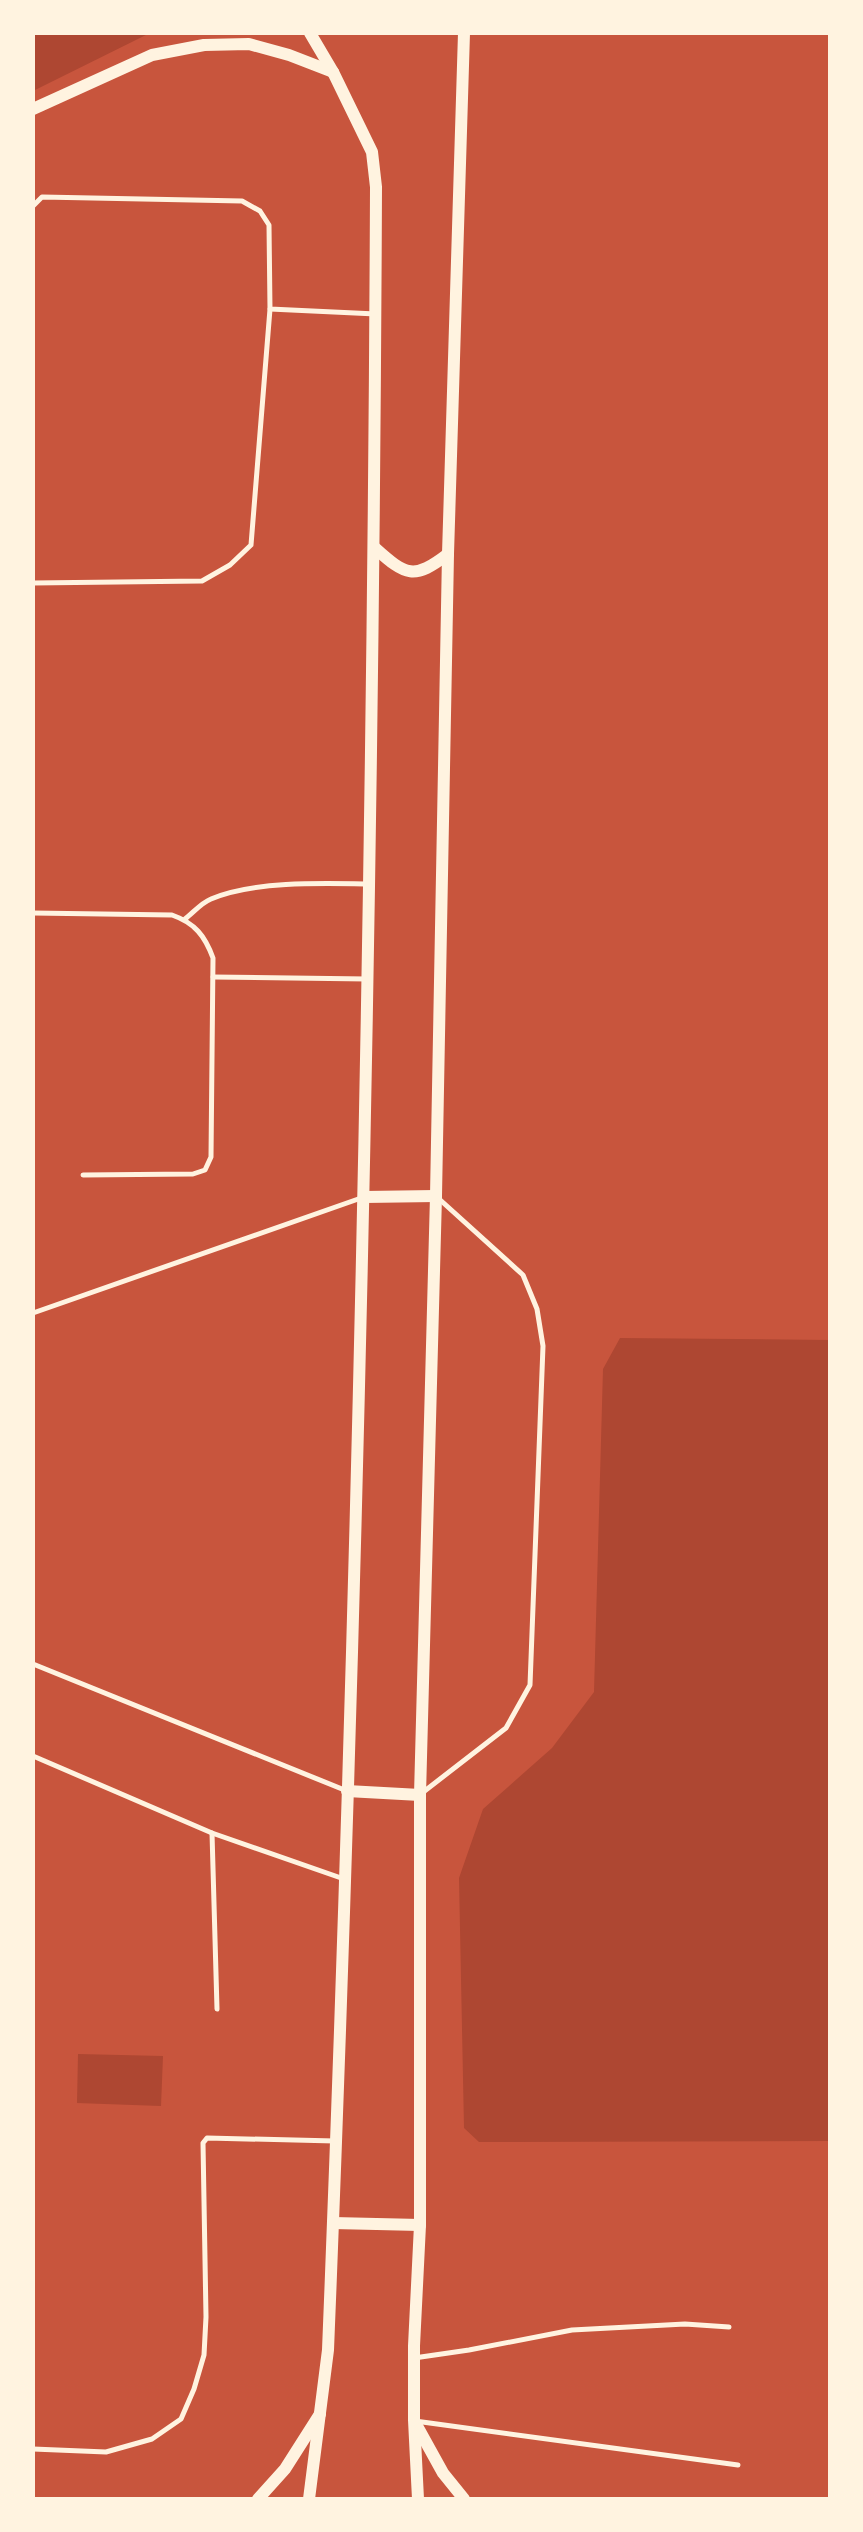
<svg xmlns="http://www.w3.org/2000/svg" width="863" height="2532" font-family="'Roboto Serif',serif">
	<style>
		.green { fill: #ae4732 }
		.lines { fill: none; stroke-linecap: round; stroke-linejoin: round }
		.service { stroke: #fff3e0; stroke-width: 5 }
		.tertiary { stroke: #fff3e0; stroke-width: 12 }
	</style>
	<rect width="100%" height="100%" fill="#c8553d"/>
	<g class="green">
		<polygon points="33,33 150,33 33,91"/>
		<polygon points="620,1338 830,1340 830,2141 479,2142 464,2128 459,1878 483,1809 552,1748 594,1692 603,1369"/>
		<polygon points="78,2054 163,2056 161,2106 77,2103"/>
	</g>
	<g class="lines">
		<g class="service">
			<polyline points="33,206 42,197 242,201 260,211 269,225 270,309 376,314"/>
			<polyline points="33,583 202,581 230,565 251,545 270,309"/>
			<path d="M33,913L172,915C195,923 205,936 213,958L211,1157L205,1170L193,1174L83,1175"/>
			<path d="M185,919C193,913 201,903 211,899C253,881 322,883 368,884"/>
			<polyline points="213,977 367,979"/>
			<polyline points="33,1313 364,1197"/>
			<polyline points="33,1664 347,1791"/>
			<polyline points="33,1756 212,1833 344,1879"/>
			<polyline points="422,1793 506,1728 530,1685 543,1346 537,1309 523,1275 438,1198"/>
			<polyline points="212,1833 217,2009"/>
			<polyline points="414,2358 469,2350 572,2330 685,2324 729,2327"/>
			<polyline points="415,2421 738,2465"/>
			<polyline points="33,2449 106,2452 152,2439 181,2419 194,2389 204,2355 206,2317 203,2143 207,2138 335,2141"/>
		</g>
		<g class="tertiary">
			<polyline points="33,109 152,55 204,45 249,44 289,55 333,72"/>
			<path d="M375,548C406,576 414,580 448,554"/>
			<polyline points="364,1197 436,1196"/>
			<polyline points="347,1791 420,1795"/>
			<polyline points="333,2223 420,2225"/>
			<polyline points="417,2426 443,2473 464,2499"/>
			<polyline points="258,2499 285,2469 320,2414"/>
			<path d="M309,2499L328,2350C357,1629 373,908 376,187L372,152L333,72L310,33"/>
			<polyline points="418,2499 414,2420 414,2346 420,2225 420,1795 436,1196 448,554 464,33"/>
		</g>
	</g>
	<rect width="863" height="2532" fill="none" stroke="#fff3e0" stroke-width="70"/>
</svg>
